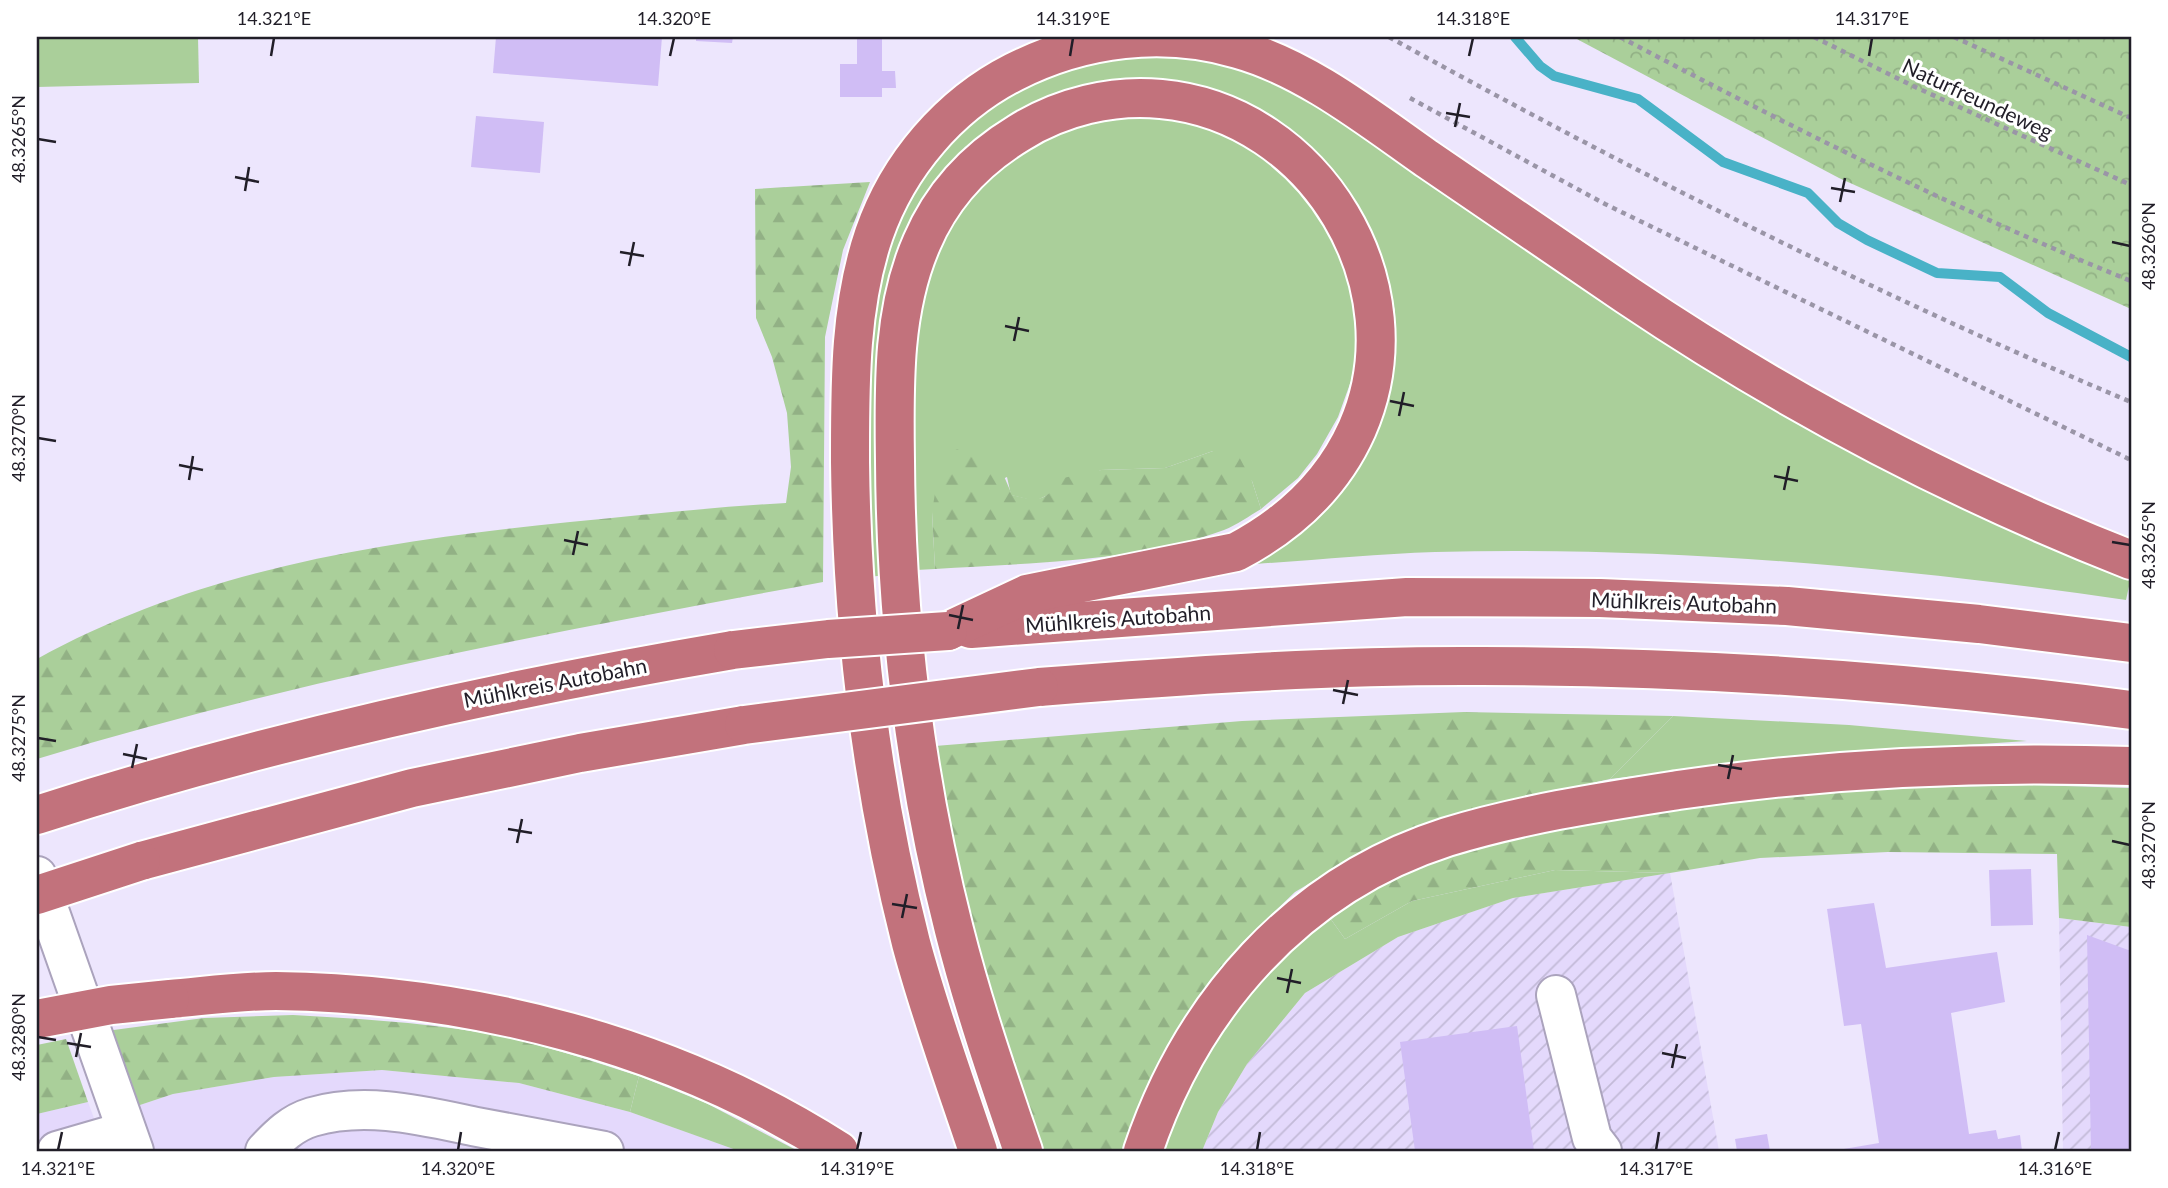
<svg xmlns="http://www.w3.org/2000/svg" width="2168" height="1188" font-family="Lato,sans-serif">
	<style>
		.built { fill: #e4d9fc }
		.industrial { fill: url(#industrial-furrows) }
		.grass { fill: #aacf9a }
		.forest { fill: url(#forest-firs) }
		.park { fill: url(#park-crowns) }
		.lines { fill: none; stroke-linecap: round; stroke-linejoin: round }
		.stream { stroke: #49b2c7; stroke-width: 10 }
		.building { fill: #d0bdf5 }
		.minor-casing { stroke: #aba3bd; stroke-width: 42 }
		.highway-casing { stroke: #fff; stroke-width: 42 }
		.path { stroke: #9a95a7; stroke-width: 4.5; stroke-dasharray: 5 5; stroke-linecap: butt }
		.minor { stroke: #fff; stroke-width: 38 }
		.highway { stroke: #c2727c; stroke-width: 38 }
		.highway-bridge-casing { stroke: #fff; stroke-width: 42; stroke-linecap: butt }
		.highway-bridge { stroke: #c2727c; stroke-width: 38 }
		.ticks { fill: none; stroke: #211e28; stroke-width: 2.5 }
		.labels { text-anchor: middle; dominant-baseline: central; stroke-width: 6; stroke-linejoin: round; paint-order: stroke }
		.street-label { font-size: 21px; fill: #211e28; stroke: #fff }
		.neatline { fill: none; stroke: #211e28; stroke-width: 2.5 }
		.ticks-label { font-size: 18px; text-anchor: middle; fill: #211e28 }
	</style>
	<defs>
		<pattern id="industrial-furrows" width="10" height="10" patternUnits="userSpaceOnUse" patternTransform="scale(1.75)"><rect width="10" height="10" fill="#e4d9fc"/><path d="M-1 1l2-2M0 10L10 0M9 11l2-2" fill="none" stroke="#c3bad8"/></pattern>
		<pattern id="forest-firs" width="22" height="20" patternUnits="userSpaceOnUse" patternTransform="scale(1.75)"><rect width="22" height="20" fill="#aacf9a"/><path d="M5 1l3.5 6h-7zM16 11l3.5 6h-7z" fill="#92b185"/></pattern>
		<pattern id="park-crowns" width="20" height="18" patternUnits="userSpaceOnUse" patternTransform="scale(1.75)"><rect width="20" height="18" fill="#aacf9a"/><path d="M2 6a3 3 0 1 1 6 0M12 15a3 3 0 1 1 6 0" fill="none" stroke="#92b185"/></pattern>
	</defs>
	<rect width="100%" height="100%" fill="#ede6fd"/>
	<g class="built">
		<polygon points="382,1070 519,1083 630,1112 739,1151 154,1151 137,1106 173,1094 274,1077"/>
		<polygon points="88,1102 106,1151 37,1151 37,1114"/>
	</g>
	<g class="industrial">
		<polygon points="1670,873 1719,1151 1202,1151 1218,1112 1247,1064 1305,993 1398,937 1513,898"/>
		<polygon points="2059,918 2131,927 2131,1151 2063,1151"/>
	</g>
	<g class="grass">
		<polygon points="37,37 198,37 199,83 37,87"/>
		<path d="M1098,56C1143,56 1188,53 1232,65C1301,85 1384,152 1444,192C1561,272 1678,351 1800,424C1904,487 2018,532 2131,577L2126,600C1899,567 1666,546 1435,552C1376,554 1315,560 1256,564L1293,537L1389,376L1395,310L1367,222L1321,158L1257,110L1225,95L1186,84L1142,81L1097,83L1028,106L965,147L926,198L886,575L869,577C868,421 840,215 983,111C996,102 1008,90 1022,83C1046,72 1073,65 1098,56Z"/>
		<path d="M1128,115L1183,116L1268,155L1332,227L1356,306L1358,342L1351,381L1338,417L1317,454L1298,478L1261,509L1252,481L1213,451L1165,468L1101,470L1035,501L1011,495L1007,477L932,512L935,569L916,570C908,431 882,214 1036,141C1065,127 1096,121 1128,115Z"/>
		<polygon points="1673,716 1849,725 2027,741 1812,755 1610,779"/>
		<polygon points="1555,870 1670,873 1513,898 1398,937 1305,993 1247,1064 1218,1112 1202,1151 1157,1151 1234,1003 1289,946 1330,918 1345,939 1412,901"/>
		<polygon points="639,1076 706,1103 798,1151 739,1151 630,1112"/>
	</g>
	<g class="forest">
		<path d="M870,182L843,250L825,337L823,582C559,631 294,680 37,759V659C202,568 385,541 570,522C642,515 714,507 786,503L791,467L787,413L772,357L756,318L755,189Z"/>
		<path d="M964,447L995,455L1012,495C1039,502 1045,502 1063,478L1101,470L1165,468L1213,451H1236L1252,481L1261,509C1249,516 1237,525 1224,530C1140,562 1024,563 935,569L932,512L941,455Z"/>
		<path d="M1464,712L1673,716L1610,779L1445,817L1369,848L1295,892L1242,943L1198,997L1141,1100L1124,1151H1038C994,1019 957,884 935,746L1242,721Z"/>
		<polygon points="2028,785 2131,788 2131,927 2059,918 2057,854 1888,852 1760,858 1670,873 1555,870 1412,901 1345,939 1330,918 1378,885 1444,857 1523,834 1649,810 1830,790"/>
		<path d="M293,1015C364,1019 435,1023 505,1037C551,1047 595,1062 639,1076L630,1112L519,1083L382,1070L274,1077L173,1094L137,1106L106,1031L204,1018Z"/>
		<polygon points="66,1039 88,1102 37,1114 37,1045"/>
	</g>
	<polygon class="park" points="1573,37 2131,37 2131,309 1839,178"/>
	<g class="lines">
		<polyline class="stream" points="1515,37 1540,66 1554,76 1638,99 1723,162 1808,193 1838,223 1867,240 1937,273 2000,277 2048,313 2131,357"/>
	</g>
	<g class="building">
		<polygon points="496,37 662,37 658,86 493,73"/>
		<polygon points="696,37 733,37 732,43 696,41"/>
		<polygon points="857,37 882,37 882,71 895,71 896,88 882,88 882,97 840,97 840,64 857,64"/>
		<polygon points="476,116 544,122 540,173 471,167"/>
		<polygon points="2031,869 2033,925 1991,926 1989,870"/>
		<polygon points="1874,903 1886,968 1997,952 2005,1002 1951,1013 1969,1134 1996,1130 1998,1139 2020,1135 2022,1151 1978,1151 1977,1149 1832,1151 1879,1143 1861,1024 1844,1026 1827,909"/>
		<polygon points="2087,935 2131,951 2131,1151 2091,1151"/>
		<polygon points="1517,1026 1534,1151 1415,1151 1400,1042"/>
		<polygon points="1767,1134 1770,1151 1737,1151 1735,1139"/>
	</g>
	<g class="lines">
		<g class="minor-casing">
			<g id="minor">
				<polyline points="37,876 134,1151"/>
				<polyline points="1556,995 1592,1138 1602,1151"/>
				<polyline points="57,1151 126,1131"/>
				<path d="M265,1151C279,1136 292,1123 312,1117C366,1101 424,1116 477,1127C520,1135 562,1143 604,1151"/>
			</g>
		</g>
		<g class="highway-casing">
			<g id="highway">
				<polyline points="971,629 1407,597 1600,598 1787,606 1979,624 2131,643"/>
				<path d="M948,631L1027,594L1236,552C1289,524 1332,485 1357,429C1420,286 1316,113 1161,99C1113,94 1060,107 1019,133C976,159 942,195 922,242C892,310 894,387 895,461C896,618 915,777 954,930C973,1005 998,1078 1023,1151"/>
				<path d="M1039,687C1180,676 1321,666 1462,666C1686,665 1909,681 2131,710"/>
				<path d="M37,815C265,741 497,690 733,650"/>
				<polyline points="141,861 412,788 580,753 744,725"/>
				<path d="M170,999C205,996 241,991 276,991C473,994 672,1044 839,1151"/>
				<path d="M978,1151C955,1082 930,1014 911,943C871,786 852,624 850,462C850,386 849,307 874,234C898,165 949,105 1014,72C1083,37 1163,27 1238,49C1306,68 1369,118 1426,158C1493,204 1560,250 1627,295C1786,402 1953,490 2131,560"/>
				<path d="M1143,1151C1192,1005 1297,885 1447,837C1522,814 1601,802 1678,790C1829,768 1979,761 2131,766"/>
			</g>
		</g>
		<g class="path">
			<path d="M1389,37C1630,170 1877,295 2131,402"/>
			<path d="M1620,37C1787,125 1956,210 2131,281"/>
			<polyline points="1814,37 1913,86 2131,185"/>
			<polyline points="1954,37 2131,118"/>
			<polyline points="1410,98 1605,204 2131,460"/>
		</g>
		<use href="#minor" class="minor"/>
		<use href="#highway" class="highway"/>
		<g class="highway-bridge-casing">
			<g id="highway-bridge">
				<polyline points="733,650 828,639 948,631"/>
				<polyline points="744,725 1039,687"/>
				<polyline points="37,895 141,861"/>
				<polyline points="37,1019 111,1005 170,999"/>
			</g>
		</g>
		<use href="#highway-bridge" class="highway-bridge"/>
	</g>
	<path class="ticks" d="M271,56L274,38M670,56L674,38M1070,56L1073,38M1469,56L1473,38M1869,56L1872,38M1446,113L1470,117M1455,127L1460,103M38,139L56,142M235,177L259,182M1831,188L1855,192M245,191L249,167M1840,202L1845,178M2112,242L2130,246M620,252L644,256M629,266L634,242M1005,326L1029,331M1014,341L1019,317M1390,401L1414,406M1399,416L1404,392M38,438L56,441M179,465L203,470M1774,476L1798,481M189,480L193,456M1784,490L1789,466M564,540L588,545M2112,542L2130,545M573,555L578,531M949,615L973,620M958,629L963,605M1333,690L1358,695M1343,704L1348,680M38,738L56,741M123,754L147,759M1718,765L1742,769M132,768L137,744M1728,779L1733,755M508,829L532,833M2112,841L2130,845M517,843L522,819M892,904L917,908M902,918L907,894M1277,978L1301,983M1287,993L1292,969M38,1037L56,1040M67,1043L91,1047M1662,1053L1686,1058M76,1057L81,1033M1672,1068L1677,1044M58,1150L62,1132M458,1150L461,1132M857,1150L861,1132M1257,1150L1260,1132M1656,1150L1659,1132M2055,1150L2059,1132"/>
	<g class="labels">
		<g class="street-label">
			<text transform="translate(1978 98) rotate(25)">Naturfreundeweg</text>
			<text transform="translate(1684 602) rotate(2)">Mühlkreis Autobahn</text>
			<text transform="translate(1118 618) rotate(-4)">Mühlkreis Autobahn</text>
			<text transform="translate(555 682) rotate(-11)">Mühlkreis Autobahn</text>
		</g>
	</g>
	<rect width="2168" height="1188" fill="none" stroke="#ffffff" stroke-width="77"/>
	<rect x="38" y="38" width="2092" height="1112" class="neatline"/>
	<g class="ticks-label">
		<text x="274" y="25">14.321°E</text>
		<text x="674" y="25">14.320°E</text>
		<text x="1073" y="25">14.319°E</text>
		<text x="1473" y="25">14.318°E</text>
		<text x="1872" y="25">14.317°E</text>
		<text transform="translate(19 139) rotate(-90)" y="6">48.3265°N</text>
		<text transform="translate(2149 246) rotate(-90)" y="6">48.3260°N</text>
		<text transform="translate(19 438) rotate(-90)" y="6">48.3270°N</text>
		<text transform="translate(2149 545) rotate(-90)" y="6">48.3265°N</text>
		<text transform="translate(19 738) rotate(-90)" y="6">48.3275°N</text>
		<text transform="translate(2149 845) rotate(-90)" y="6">48.3270°N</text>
		<text transform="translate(19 1037) rotate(-90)" y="6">48.3280°N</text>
		<text x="58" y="1175">14.321°E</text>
		<text x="458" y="1175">14.320°E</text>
		<text x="857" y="1175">14.319°E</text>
		<text x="1257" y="1175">14.318°E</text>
		<text x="1656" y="1175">14.317°E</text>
		<text x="2055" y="1175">14.316°E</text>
	</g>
</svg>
